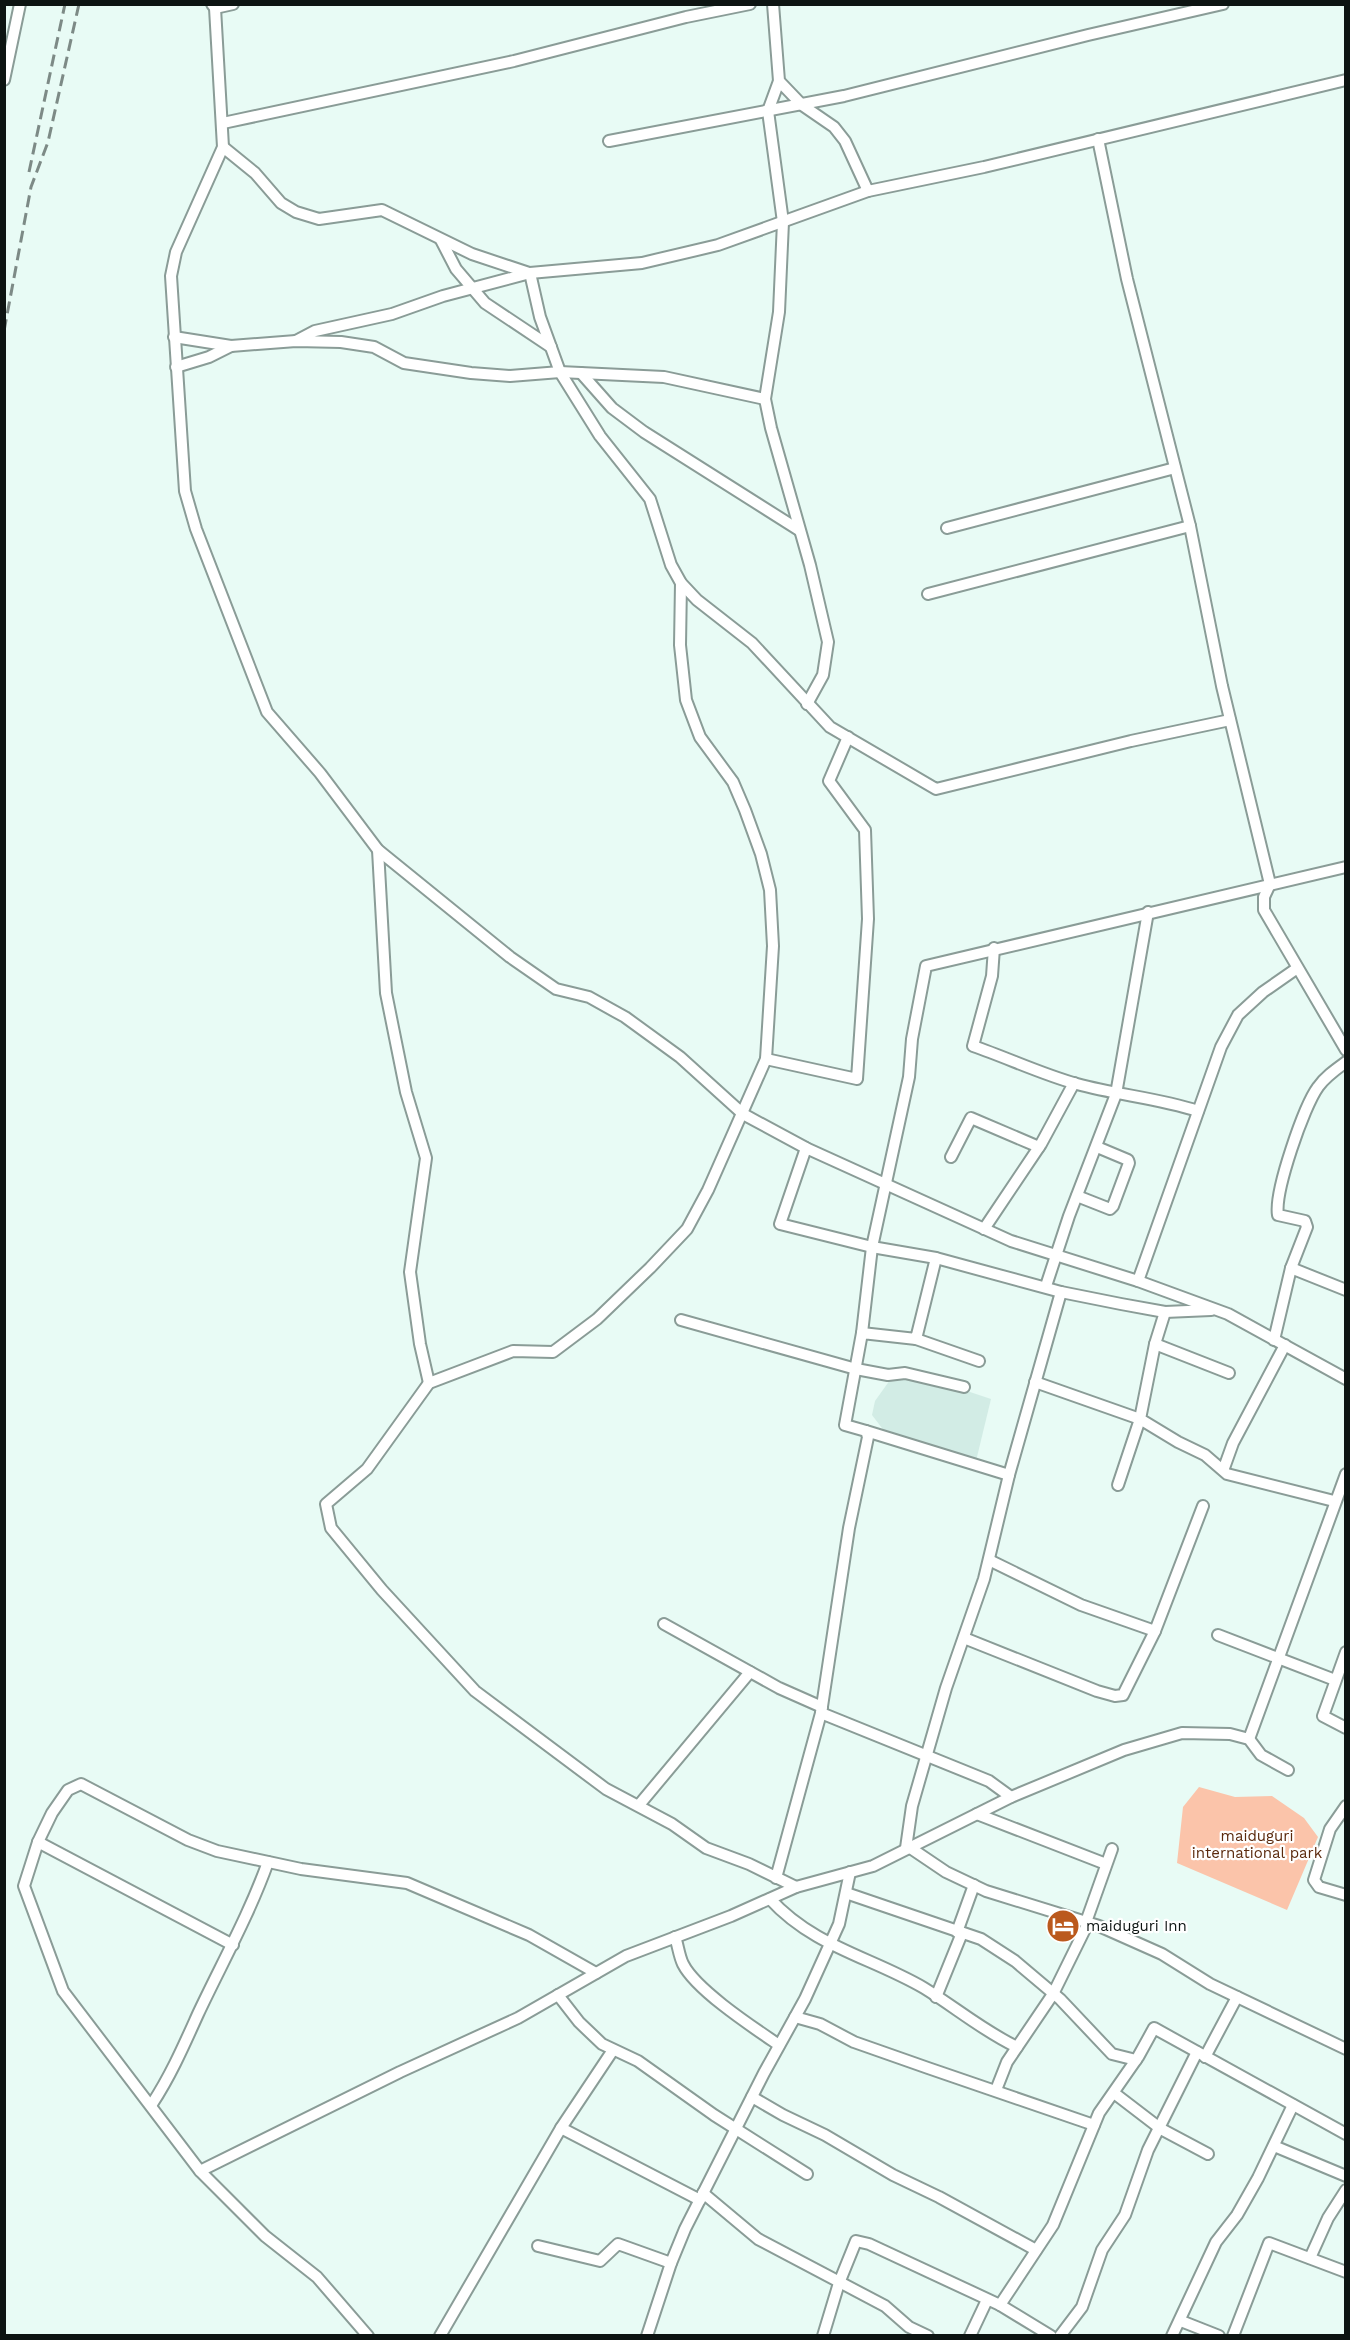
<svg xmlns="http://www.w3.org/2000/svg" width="1350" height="2340" font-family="'Work Sans',sans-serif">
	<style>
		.built { fill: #d2ece5 }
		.green { fill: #fbc4aa }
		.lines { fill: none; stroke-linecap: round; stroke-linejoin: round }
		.street-casing { stroke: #8a9c97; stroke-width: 14 }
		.street { stroke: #fff; stroke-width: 10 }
		.rail { stroke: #7d8a86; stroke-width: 3; stroke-dasharray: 12 6; stroke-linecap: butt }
		.labels { text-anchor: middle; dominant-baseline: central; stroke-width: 4.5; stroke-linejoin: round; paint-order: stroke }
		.park-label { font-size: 15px; fill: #5b2a0d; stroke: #fff }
		.poi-label { font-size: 15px; fill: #0d1412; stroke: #fff; text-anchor: start }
	</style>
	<rect width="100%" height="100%" fill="#e8fbf5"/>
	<polygon class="built" points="895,1373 943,1383 991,1399 976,1461 885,1432 872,1415 875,1401"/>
	<polygon class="green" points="1199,1787 1235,1797 1272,1796 1304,1818 1318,1837 1287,1910 1177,1863 1183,1807"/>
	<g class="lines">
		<g class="street-casing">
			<g id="street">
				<polyline points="212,4 215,8 223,147 176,252 171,276 185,491 196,529 267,712 320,773 378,850 510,957 556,989 589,997 625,1017 680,1057 743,1114 806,1148 1011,1241 1138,1281 1228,1314 1346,1379"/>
				<polyline points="773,4 779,81 802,105 834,127 845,141 868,191"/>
				<polyline points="215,8 233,4"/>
				<polyline points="4,80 20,4"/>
				<polyline points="779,81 768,111 783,222 779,312 765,399 771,428 810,565 828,642 823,675 807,704"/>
				<polyline points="223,123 514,61 686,17 750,4"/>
				<polyline points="1098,139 1127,279 1190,526 1222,686 1270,884 1264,897 1264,910 1346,1050"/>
				<polyline points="609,141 844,96 1088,35 1223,4"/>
				<polyline points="223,147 255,173 281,203 296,212 319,219 382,210 472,254 529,273"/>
				<polyline points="441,240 456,269 485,303 551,347"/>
				<polyline points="530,273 540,317 560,372 600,436 650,499 671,565 681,583 697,600 752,643 830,727 936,789 1131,741 1230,720"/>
				<polyline points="174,337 231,346 296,341 341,342 374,347 404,363 471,373 510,376 560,372 664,377 765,399"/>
				<polyline points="296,341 315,331 392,314 443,296 530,273 642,263 718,245 868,191 984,167 1346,80"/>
				<polyline points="176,367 209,357 231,346"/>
				<polyline points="581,373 612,408 644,432 799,530"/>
				<polyline points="947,528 1175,468"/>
				<polyline points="681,583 680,645 686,700 700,737 733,782 745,810 761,854 770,890 773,946 766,1059 708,1190 687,1229 650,1268 597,1319 553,1352 513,1351 429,1383 367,1469 326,1504 331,1528 382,1590 475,1691 606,1789 672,1824 706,1848 749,1864 796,1887"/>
				<polyline points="928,594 1190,526"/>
				<polyline points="378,850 386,993 406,1092 426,1158 410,1272 420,1344 429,1383"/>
				<path d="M994,948L992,976L973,1046C1008,1058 1041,1074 1077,1084C1117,1095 1158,1098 1198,1111"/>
				<polyline points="766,1059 857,1079 868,919 865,830 829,781 848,737"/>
				<polyline points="806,1148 780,1224 872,1247 936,1258 1061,1292 1121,1304 1165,1312 1211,1310"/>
				<polyline points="951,1157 971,1118 1039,1147"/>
				<polyline points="1077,1196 1110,1209 1113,1206 1129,1163 1128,1160 1097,1147"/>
				<polyline points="984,1229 1041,1144 1074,1083"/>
				<polyline points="1291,1268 1346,1290"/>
				<polyline points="1138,1281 1221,1047 1238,1015 1263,992 1296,969"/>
				<polyline points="1046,1286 1069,1216 1116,1094 1148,912"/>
				<polyline points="1165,1312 1155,1344 1140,1419 1178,1442 1205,1455 1227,1474 1334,1501"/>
				<polyline points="681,1320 856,1369 888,1375 905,1373 964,1387"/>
				<polyline points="862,1333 872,1247 909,1077 912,1039 926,966 1346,867"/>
				<polyline points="916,1339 979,1361"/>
				<path d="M1274,1340L1291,1268L1307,1227L1305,1221L1278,1215C1274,1192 1304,1106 1318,1087C1325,1077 1335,1070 1346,1062"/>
				<polyline points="1155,1344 1229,1373"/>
				<polyline points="1035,1382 1140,1419 1118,1485"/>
				<polyline points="866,1431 1009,1475"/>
				<polyline points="1224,1468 1233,1443 1285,1345"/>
				<polyline points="989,1560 1081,1605 1155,1631"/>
				<polyline points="664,1624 779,1688 822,1707"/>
				<polyline points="1218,1635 1335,1680"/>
				<polyline points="964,1638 1097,1691 1115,1696 1123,1695 1155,1631 1203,1506"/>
				<polyline points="1346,1652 1323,1716 1346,1728"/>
				<polyline points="821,1713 989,1781 1011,1797"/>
				<polyline points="1249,1739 1346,1474"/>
				<polyline points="639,1805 750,1672"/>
				<polyline points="1346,1806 1330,1829 1314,1880 1319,1887 1346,1895"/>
				<polyline points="977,1814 1106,1864"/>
				<polyline points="38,1842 233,1945"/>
				<polyline points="909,1847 946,1872 986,1891 1099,1926 1162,1954 1210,1984 1346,2049"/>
				<polyline points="906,1848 912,1806 946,1688 984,1579 1009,1475 1061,1292"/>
				<polyline points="776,1878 821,1713 849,1528 868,1437 866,1431 845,1425 862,1333 916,1339 936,1258"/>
				<polyline points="846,1893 981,1939 1015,1961 1060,1999 1112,2054 1136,2060"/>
				<path d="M770,1899C814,1947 871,1957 924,1988C955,2007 983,2031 1017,2047"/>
				<polyline points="1086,1922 1112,1849"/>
				<polyline points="957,1932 974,1885"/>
				<path d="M675,1937C678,1945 679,1956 683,1964C696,1990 754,2028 779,2045"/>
				<polyline points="558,1995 579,2022 602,2044 638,2061 714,2115 807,2174"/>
				<polyline points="936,1997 962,1933"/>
				<polyline points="795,2017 820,2024 854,2042 928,2068 1094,2125"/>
				<polyline points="1205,2057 1237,1997"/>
				<polyline points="996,2090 1007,2062 1053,1994 1088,1923"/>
				<polyline points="1114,2093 1161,2129 1208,2154"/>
				<polyline points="752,2097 783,2115 825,2135 893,2175 939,2197 1036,2250"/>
				<path d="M152,2104C171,2075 184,2045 198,2014C222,1963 249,1915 268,1862"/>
				<polyline points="561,2128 700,2200"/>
				<polyline points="1274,2146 1346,2176"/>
				<polyline points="200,2171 400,2072 518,2018 626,1956 731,1916 796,1887 873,1866 1011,1797 1124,1750 1182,1733 1230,1734 1249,1739 1261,1755 1288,1770"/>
				<polyline points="703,2193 758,2239 885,2306 909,2327 928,2336"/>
				<polyline points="538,2246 600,2261 618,2244 671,2263"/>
				<polyline points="1310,2258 1328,2218 1346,2190"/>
				<polyline points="1000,2305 1053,2225 1099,2113 1138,2057 1154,2028 1346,2134"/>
				<polyline points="1181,2321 1219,2336"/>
				<polyline points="368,2336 317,2277 265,2236 200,2171 63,1991 24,1886 38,1842 52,1813 68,1790 81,1784 188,1840 217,1851 301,1869 407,1883 529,1935 596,1973"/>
				<polyline points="440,2336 561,2128 613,2050"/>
				<polyline points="647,2336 671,2263 685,2229 764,2073 805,1999 839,1924 850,1872"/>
				<polyline points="823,2336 839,2283 856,2241 869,2244 1000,2305 1051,2336"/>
				<polyline points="970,2336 987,2300"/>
				<polyline points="1060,2336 1082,2307 1102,2250 1125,2215 1148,2150 1197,2052"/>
				<polyline points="1172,2336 1216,2242 1237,2215 1258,2178 1293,2105"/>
				<polyline points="1233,2336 1269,2243 1346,2272"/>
			</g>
		</g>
		<use href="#street" class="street"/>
		<g class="rail">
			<polyline points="29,172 65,4"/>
			<polyline points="4,331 31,187 48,142 79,4"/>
		</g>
	</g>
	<defs>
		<g id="hotel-disc" transform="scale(1.725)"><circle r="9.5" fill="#bb591d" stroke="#fff"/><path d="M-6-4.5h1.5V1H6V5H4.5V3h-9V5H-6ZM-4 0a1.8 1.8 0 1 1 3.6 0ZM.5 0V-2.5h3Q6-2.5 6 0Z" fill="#fff"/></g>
	</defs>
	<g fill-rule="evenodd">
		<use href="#hotel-disc" x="1063" y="1926"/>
	</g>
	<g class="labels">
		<g class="park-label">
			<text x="1257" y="1836">maiduguri<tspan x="1257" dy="17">international park</tspan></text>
		</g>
		<g class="poi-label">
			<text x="1086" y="1926">maiduguri Inn</text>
		</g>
	</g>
	<rect width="1350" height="2340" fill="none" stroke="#0d1412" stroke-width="12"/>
</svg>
